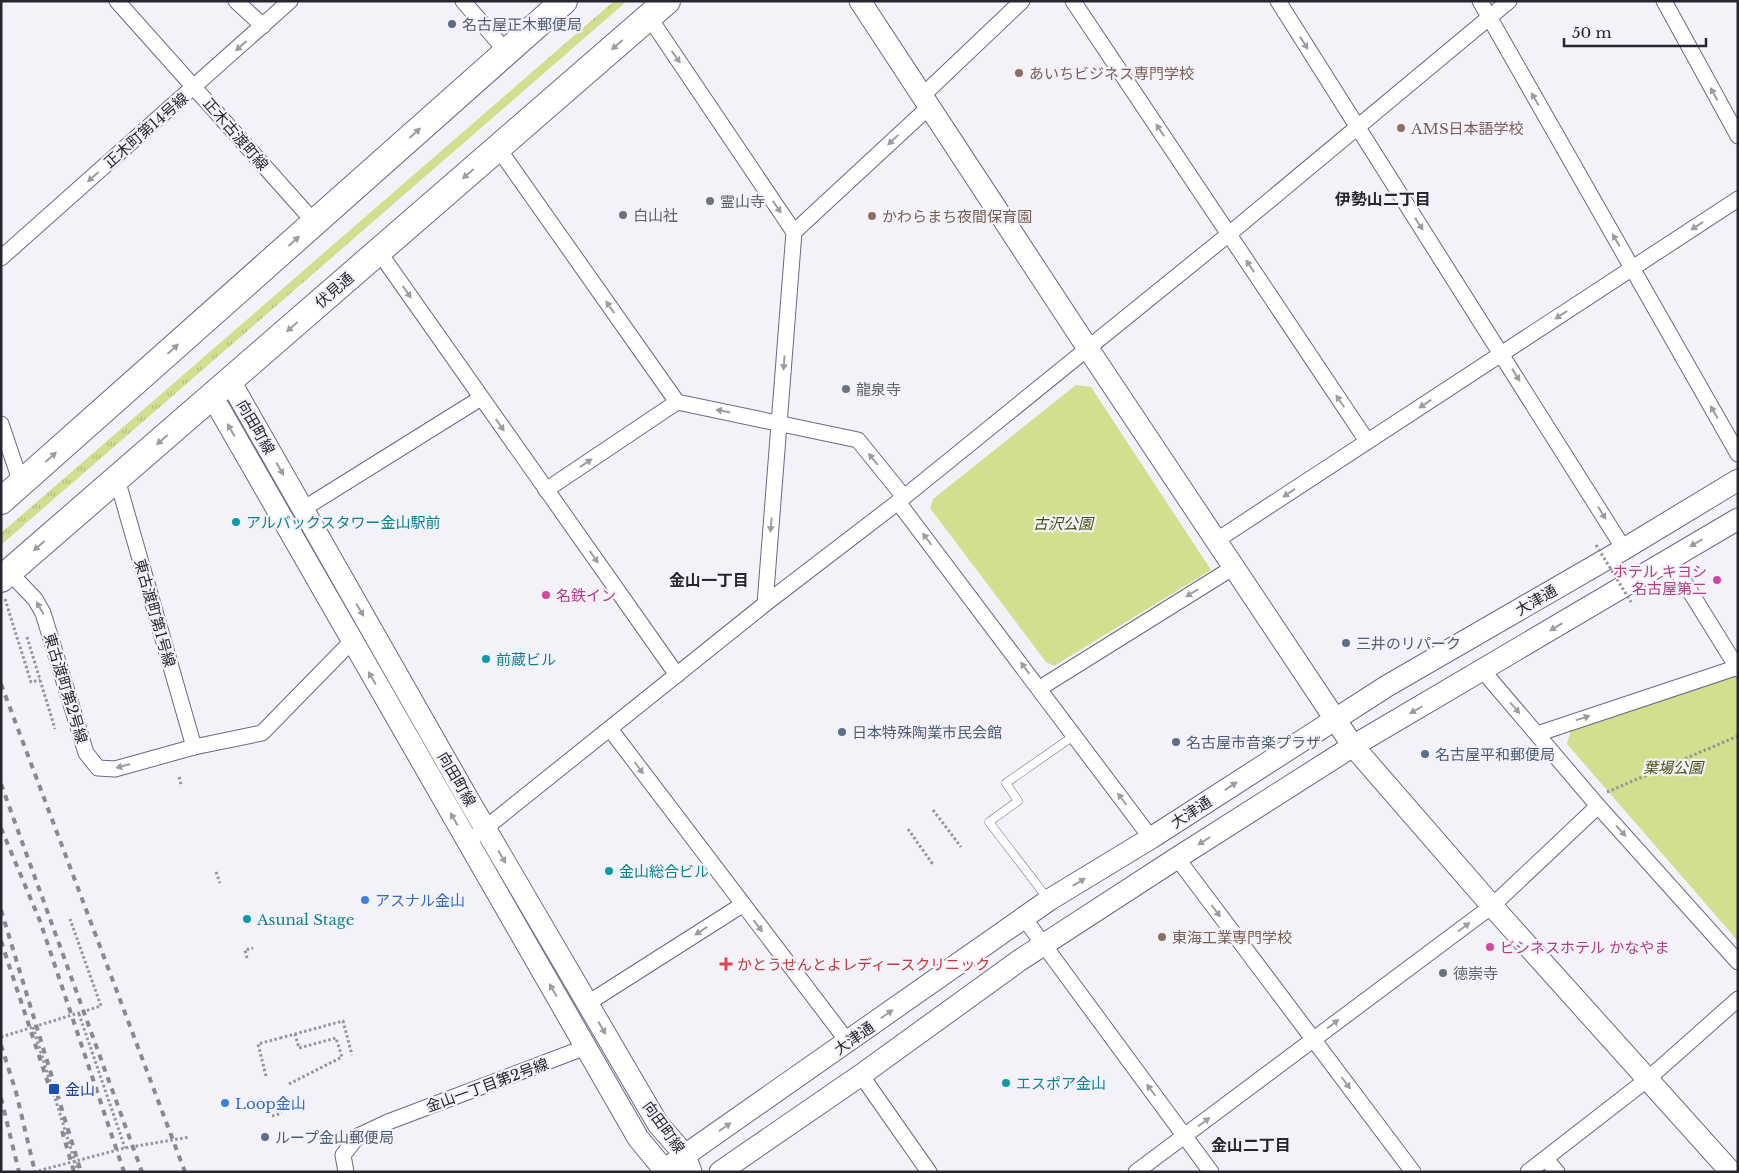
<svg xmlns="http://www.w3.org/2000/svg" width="1739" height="1173" font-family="'Libre Baskerville','Noto Sans JP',serif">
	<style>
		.grass { fill: url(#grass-tufts) }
		.park { fill: #d3de8f }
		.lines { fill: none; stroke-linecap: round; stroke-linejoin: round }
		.lane-casing { stroke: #6e6684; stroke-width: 9 }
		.street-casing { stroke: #6e6684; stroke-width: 17 }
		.secondary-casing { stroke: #6e6684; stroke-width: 23 }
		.highway-casing { stroke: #6e6684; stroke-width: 28 }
		.path { stroke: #95939c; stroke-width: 3; stroke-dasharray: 2.5 2.5; stroke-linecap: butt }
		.lane { stroke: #fff; stroke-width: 8 }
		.street { stroke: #fff; stroke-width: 15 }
		.secondary { stroke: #fff; stroke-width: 21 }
		.highway { stroke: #fff; stroke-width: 26 }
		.rail { stroke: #8b8892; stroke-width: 4; stroke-dasharray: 6 6; stroke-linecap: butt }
		.path-bridge { stroke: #95939c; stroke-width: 3; stroke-dasharray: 2.5 2.5; stroke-linecap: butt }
		.oneway { fill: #9e9ca2 }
		.service-dot { fill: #5c6f8a; stroke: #f4f2f9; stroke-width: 2 }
		.education-dot { fill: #8d6e63; stroke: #f4f2f9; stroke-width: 2 }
		.worship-dot { fill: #6b7280; stroke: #f4f2f9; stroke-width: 2 }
		.culture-dot { fill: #0f9aa8; stroke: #f4f2f9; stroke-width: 2 }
		.hotel-dot { fill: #d1479c; stroke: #f4f2f9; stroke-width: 2 }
		.shop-dot { fill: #3f7fe0; stroke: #f4f2f9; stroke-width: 2 }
		.health-dot { fill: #e0444e; stroke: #f4f2f9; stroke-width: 2 }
		.transit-dot { fill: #1a4fb4; stroke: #f4f2f9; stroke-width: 2 }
		.labels { text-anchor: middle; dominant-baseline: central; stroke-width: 4.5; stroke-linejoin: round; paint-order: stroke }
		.service-label { font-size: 15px; fill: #4e5e75; stroke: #f4f2f9; text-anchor: start }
		.education-label { font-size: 15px; fill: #785e54; stroke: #f4f2f9; text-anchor: start }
		.street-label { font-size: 15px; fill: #282431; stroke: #f4f2f9 }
		.worship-label { font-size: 15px; fill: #5b616d; stroke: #f4f2f9; text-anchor: start }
		.culture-label { font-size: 15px; fill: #0d838f; stroke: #f4f2f9; text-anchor: start }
		.park-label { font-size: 15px; font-style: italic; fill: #4a4f0d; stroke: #f4f2f9 }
		.hotel-label { font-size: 15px; fill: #b23c85; stroke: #f4f2f9; text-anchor: start }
		.shop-label { font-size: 15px; fill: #366cbe; stroke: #f4f2f9; text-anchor: start }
		.health-label { font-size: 15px; fill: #be3a42; stroke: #f4f2f9; text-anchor: start }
		.transit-label { font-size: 15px; fill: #164399; stroke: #f4f2f9; text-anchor: start }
		.neighbourhood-label { font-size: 16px; font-weight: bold; fill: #282431; stroke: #f4f2f9 }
	</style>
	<defs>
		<pattern id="grass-tufts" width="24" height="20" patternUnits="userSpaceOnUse" patternTransform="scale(1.25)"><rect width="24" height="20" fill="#d3de8f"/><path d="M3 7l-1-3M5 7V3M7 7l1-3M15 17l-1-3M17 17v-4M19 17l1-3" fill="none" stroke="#b5be7c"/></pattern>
	</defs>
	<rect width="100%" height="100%" fill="#f4f2f9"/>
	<polygon class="grass" points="614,1 627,1 1,545 1,533"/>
	<g class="park">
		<polygon points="1076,385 1091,387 1211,570 1054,666 1046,662 930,508 933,499"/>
		<polygon points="1738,676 1738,941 1567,744 1571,730"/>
	</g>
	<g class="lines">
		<g class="lane-casing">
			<polyline id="lane" points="1048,899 989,822 1018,801 1006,783 1075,735"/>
		</g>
		<g class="street-casing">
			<g id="street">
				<polyline points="117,1 315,223"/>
				<polyline points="236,1 263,26"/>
				<polyline points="463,1 506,51"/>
				<polyline points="1073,1 1367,441"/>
				<polyline points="1278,1 1624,549"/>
				<polyline points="1480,1 1738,454"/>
				<polyline points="1664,1 1738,136"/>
				<polyline points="649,17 794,232 765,604"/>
				<polyline points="922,96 1022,1"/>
				<polyline points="498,148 677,402 858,440 904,497"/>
				<polyline points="794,232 929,107"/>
				<polyline points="379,252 677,675"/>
				<polyline points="1,258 290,1"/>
				<polyline points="1,424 21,483"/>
				<polyline points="117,479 194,747"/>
				<polyline points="546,490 677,402"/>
				<polyline points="898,502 1151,838"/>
				<polyline points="303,509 481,398"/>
				<polyline points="1217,540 1738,199"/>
				<polyline points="1670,559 1738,669"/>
				<polyline points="9,572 35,599 43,613 86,753 98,768 115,769 194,747 262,733 351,642"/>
				<polyline points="1483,671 1598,806 1738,962"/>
				<polyline points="1040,688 1234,567"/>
				<polyline points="610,729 848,1042"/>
				<polyline points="1537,734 1738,667"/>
				<polyline points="478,834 765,604 898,502 1229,234 1509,1"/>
				<polyline points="1177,858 1413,1172"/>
				<polyline points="1024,918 1211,1172"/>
				<polyline points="588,1003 742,905"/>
				<polyline points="861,1075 929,1172"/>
				<polyline points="1546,1159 1557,1172"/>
				<polyline points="346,1172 343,1155 358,1136 388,1122 586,1047"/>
				<polyline points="1136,1172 1492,906 1598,806"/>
				<polyline points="1528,1172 1649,1078 1738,999"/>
			</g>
		</g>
		<g class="secondary-casing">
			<g id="secondary">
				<polyline points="860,1 1087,347 1353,746 1492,906 1731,1172"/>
				<polyline points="230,381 468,799 658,1124 685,1155 691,1172"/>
				<polyline points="212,396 638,1138 666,1172"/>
				<polyline points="661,1172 1049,900 1151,838 1387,686 1624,549 1738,480"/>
				<polyline points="720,1172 861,1075 1020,960 1177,858 1353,746 1738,519"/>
			</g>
		</g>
		<g class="highway-casing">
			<g id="highway">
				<polyline points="1,501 564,1"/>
				<polyline points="1,579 667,1"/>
			</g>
		</g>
		<g class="path">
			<polyline points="5,599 31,682 40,680"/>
			<polyline points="27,637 55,729"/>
			<polyline points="179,777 181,784"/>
			<polyline points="1607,792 1738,736"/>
			<polyline points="933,810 961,847"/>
			<polyline points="908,829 934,866"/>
			<polyline points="216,872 220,883"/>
			<polyline points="247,958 245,950 253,948"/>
			<polyline points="79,1014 125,1148"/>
			<polyline points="33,1027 78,1172"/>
			<polyline points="1,1037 101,1006 70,919"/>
			<polyline points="280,1038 343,1021 352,1055"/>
			<polyline points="289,1084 342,1057 336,1038 299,1048 295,1034"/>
			<polyline points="272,1116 282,1113"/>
			<polyline points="34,1172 125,1148 190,1137"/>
		</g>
		<use href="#lane" class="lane"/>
		<use href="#street" class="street"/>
		<use href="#secondary" class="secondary"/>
		<use href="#highway" class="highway"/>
		<g class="rail">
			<polyline points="1,684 185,1172"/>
			<polyline points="1,784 142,1172"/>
			<polyline points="1,828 40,921 124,1172"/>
			<polyline points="1,910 81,1172"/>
			<polyline points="1,941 48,1083"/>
			<polyline points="1,1045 16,1092 35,1172"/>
			<polyline points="1,1098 19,1172"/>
			<polyline points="62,1131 74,1172"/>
		</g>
		<g class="path-bridge">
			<polyline points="1596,545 1631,602"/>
			<polyline points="266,1076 258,1044 280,1038"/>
		</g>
	</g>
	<defs><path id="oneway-solid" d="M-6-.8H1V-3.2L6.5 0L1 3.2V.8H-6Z" transform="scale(1.25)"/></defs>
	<g class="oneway">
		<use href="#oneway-solid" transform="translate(1304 43) rotate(58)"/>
		<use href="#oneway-solid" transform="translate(617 45) rotate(139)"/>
		<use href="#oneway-solid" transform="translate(241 46) rotate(138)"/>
		<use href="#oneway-solid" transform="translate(676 57) rotate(55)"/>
		<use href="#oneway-solid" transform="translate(1714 94) rotate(-119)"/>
		<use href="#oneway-solid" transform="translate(1535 99) rotate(-120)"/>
		<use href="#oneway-solid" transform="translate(1160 130) rotate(-124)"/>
		<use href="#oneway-solid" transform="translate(415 133) rotate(-42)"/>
		<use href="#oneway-solid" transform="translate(893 140) rotate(137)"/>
		<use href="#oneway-solid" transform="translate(468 174) rotate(139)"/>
		<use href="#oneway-solid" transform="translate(93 177) rotate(139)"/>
		<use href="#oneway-solid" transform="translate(777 207) rotate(56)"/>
		<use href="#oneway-solid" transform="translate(1419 224) rotate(57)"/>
		<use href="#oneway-solid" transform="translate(1697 226) rotate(147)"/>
		<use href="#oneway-solid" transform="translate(1616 240) rotate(-120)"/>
		<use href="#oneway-solid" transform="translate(294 241) rotate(-42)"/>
		<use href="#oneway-solid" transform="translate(1250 266) rotate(-124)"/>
		<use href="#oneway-solid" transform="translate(407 292) rotate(55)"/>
		<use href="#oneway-solid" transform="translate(610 307) rotate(-125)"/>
		<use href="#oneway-solid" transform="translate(1561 315) rotate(147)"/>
		<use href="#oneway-solid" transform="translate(292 327) rotate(139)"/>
		<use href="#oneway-solid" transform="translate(173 349) rotate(-42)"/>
		<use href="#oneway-solid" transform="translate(784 363) rotate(94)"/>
		<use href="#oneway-solid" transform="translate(1516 375) rotate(58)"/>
		<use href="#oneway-solid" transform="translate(1340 401) rotate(-124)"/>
		<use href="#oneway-solid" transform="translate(1425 404) rotate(147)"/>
		<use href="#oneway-solid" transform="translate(723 411) rotate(-169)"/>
		<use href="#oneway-solid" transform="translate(1714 412) rotate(-120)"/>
		<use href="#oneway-solid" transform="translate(500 425) rotate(55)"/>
		<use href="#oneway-solid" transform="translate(231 430) rotate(-120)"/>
		<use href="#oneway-solid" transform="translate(162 440) rotate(139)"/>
		<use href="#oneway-solid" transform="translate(51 457) rotate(-42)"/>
		<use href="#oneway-solid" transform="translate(873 459) rotate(-129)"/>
		<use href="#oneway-solid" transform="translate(586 463) rotate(-34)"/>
		<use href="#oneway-solid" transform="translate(280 469) rotate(60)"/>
		<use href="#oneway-solid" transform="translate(1289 493) rotate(147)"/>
		<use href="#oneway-solid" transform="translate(1602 513) rotate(58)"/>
		<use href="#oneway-solid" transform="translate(771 525) rotate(95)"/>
		<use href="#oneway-solid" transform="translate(927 539) rotate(-127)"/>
		<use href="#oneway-solid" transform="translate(1696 543) rotate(149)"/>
		<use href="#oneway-solid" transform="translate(39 546) rotate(139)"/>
		<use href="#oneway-solid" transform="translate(594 557) rotate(55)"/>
		<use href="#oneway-solid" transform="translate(1192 593) rotate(149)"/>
		<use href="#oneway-solid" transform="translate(40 608) rotate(-119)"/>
		<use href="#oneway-solid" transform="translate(360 610) rotate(60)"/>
		<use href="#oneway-solid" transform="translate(1556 627) rotate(149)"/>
		<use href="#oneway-solid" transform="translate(1025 668) rotate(-127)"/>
		<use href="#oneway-solid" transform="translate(372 678) rotate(-120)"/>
		<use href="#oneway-solid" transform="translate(1515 708) rotate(49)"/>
		<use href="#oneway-solid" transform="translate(1416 710) rotate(150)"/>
		<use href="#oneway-solid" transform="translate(1583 718) rotate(-18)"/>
		<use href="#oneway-solid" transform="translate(123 766) rotate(165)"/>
		<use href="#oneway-solid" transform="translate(639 768) rotate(53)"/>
		<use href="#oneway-solid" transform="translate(1231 786) rotate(-33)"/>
		<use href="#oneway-solid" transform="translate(1122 799) rotate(-127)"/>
		<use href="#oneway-solid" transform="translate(454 819) rotate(-120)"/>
		<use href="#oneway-solid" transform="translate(1621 831) rotate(48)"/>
		<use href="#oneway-solid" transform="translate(1204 841) rotate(148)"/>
		<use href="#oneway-solid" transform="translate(502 857) rotate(60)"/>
		<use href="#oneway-solid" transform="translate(1079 882) rotate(-31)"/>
		<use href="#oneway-solid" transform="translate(1216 911) rotate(53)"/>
		<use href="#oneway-solid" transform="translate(758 926) rotate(52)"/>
		<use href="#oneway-solid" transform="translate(1464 927) rotate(-37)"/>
		<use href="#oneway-solid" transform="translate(701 931) rotate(147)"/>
		<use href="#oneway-solid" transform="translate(553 990) rotate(-120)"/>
		<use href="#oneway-solid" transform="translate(887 1014) rotate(-35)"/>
		<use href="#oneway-solid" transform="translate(1333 1024) rotate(-37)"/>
		<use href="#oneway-solid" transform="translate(602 1028) rotate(60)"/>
		<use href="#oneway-solid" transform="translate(1346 1083) rotate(53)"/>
		<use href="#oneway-solid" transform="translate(1151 1090) rotate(-127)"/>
		<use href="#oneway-solid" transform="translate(1204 1122) rotate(-37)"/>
		<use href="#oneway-solid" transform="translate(725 1127) rotate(-35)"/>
	</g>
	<g class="service-dot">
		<circle cx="452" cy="24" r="5"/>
		<circle cx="1346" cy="643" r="5"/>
		<circle cx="842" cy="732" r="5"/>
		<circle cx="1176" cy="742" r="5"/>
		<circle cx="1425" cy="754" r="5"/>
		<circle cx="265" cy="1137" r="5"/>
	</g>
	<g class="education-dot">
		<circle cx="1019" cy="73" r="5"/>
		<circle cx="1401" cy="128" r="5"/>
		<circle cx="872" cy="216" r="5"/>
		<circle cx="1162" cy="937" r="5"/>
	</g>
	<g class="worship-dot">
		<circle cx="710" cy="201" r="5"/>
		<circle cx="623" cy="215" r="5"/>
		<circle cx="846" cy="389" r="5"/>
		<circle cx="1443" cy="973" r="5"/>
	</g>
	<g class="culture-dot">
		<circle cx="236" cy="522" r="5"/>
		<circle cx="486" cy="659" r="5"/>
		<circle cx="609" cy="871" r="5"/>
		<circle cx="247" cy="919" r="5"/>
		<circle cx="1006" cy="1083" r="5"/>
	</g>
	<g class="hotel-dot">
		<circle cx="1717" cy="580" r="5"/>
		<circle cx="546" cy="595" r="5"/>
		<circle cx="1490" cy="947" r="5"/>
	</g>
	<g class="shop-dot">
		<circle cx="365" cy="900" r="5"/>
		<circle cx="225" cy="1103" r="5"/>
	</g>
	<path class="health-dot" d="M723.5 956.5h5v5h5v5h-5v5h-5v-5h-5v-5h5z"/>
	<rect class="transit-dot" x="48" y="1083" width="12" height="12" rx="2.5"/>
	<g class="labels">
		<g class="service-label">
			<text x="462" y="24">名古屋正木郵便局</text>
			<text x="1356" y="643">三井のリパーク</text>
			<text x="852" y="732">日本特殊陶業市民会館</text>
			<text x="1186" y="742">名古屋市音楽プラザ</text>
			<text x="1435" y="754">名古屋平和郵便局</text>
			<text x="275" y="1137">ループ金山郵便局</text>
		</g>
		<g class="education-label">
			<text x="1029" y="73">あいちビジネス専門学校</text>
			<text x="1411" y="128">AMS日本語学校</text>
			<text x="882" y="216">かわらまち夜間保育園</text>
			<text x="1172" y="937">東海工業専門学校</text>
		</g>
		<g class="street-label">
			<text transform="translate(146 130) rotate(-41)">正木町第14号線</text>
			<text transform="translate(236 134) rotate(49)">正木古渡町線</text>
			<text transform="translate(334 290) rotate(-41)">伏見通</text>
			<text transform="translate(256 427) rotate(60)">向田町線</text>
			<text transform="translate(1536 600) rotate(-30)">大津通</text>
			<text transform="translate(155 613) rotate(74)">東古渡町第1号線</text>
			<text transform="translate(66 688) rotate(73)">東古渡町第2号線</text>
			<text transform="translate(457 779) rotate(60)">向田町線</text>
			<text transform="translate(1191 812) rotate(-33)">大津通</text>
			<text transform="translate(854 1038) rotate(-35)">大津通</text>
			<text transform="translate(487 1085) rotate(-20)">金山一丁目第2号線</text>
			<text transform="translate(664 1127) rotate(54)">向田町線</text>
		</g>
		<g class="worship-label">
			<text x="720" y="201">霊山寺</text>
			<text x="633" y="215">白山社</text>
			<text x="856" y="389">龍泉寺</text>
			<text x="1453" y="973">徳崇寺</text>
		</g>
		<g class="culture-label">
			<text x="246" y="522">アルバックスタワー金山駅前</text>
			<text x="496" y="659">前蔵ビル</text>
			<text x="619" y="871">金山総合ビル</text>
			<text x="257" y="919">Asunal Stage</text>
			<text x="1016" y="1083">エスポア金山</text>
		</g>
		<g class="park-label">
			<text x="1063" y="523">古沢公園</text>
			<text x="1673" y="767">葉場公園</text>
		</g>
		<g class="hotel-label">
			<text x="1707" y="571" text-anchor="end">ホテル キヨシ<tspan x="1707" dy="17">名古屋第二</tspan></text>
			<text x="556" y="595">名鉄イン</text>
			<text x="1500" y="947">ビシネスホテル かなやま</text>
		</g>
		<g class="shop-label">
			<text x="375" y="900">アスナル金山</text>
			<text x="235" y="1103">Loop金山</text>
		</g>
		<g class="health-label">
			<text x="737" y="964">かとうせんとよレディースクリニック</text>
		</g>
		<g class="transit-label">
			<text x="65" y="1089">金山</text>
		</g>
		<g class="neighbourhood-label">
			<text x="1383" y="199">伊勢山二丁目</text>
			<text x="709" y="580">金山一丁目</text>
			<text x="1251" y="1145">金山二丁目</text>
		</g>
	</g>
	<rect width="1739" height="1173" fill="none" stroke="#282431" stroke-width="5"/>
	<path d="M1564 38v8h142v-8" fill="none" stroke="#282431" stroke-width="2.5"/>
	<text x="1572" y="38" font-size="15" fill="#282431" stroke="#f4f2f9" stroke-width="4" paint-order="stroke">50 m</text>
</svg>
